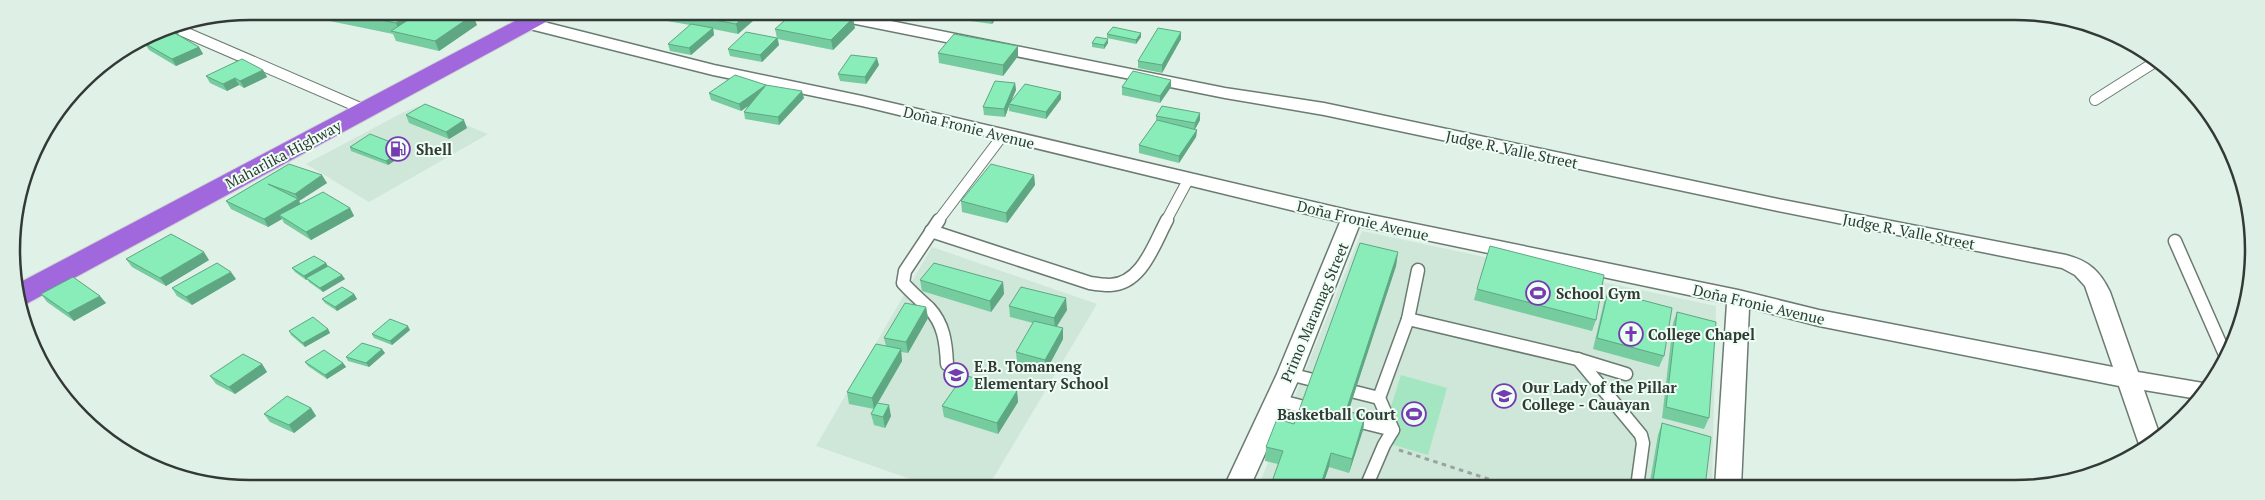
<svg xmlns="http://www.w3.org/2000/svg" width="2265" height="500" font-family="'PT Serif',serif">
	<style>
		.built { fill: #cee7d8 }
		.green { fill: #a3e6c1 }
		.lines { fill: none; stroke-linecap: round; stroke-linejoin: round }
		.lane-far1-casing { stroke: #6b7b72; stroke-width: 12 }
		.lane-casing { stroke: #6b7b72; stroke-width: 15 }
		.street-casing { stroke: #6b7b72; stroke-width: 3 }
		.highway-casing { stroke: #ced0cf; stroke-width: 2 }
		.path { stroke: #97a49d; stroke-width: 3; stroke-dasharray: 4.5 4.5; stroke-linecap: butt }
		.lane-far1 { stroke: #fff; stroke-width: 10 }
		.lane { stroke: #fff; stroke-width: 12 }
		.street { fill: #fff; fill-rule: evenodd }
		.highway { fill: #a168de; fill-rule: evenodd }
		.wall { fill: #75cc9f }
		.shaded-wall { fill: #5fa682 }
		.building { fill: #88edb9; stroke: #5fa682 }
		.labels { text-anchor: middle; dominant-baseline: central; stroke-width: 4; stroke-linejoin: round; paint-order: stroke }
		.street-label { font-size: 15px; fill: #333a36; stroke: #edfff4 }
		.poi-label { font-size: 15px; font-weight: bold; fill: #333a36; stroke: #edfff4; text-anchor: start }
		.rim { fill: none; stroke: #333a36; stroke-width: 2.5 }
	</style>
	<rect width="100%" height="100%" fill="#e0f1e7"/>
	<g class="built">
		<polygon points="447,11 508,12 496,21"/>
		<polygon points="419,106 488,134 369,202 306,164 404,112"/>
		<polygon points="1362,231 1716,306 1712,487 1258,487"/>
		<polygon points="932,247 1097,304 988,487 933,487 816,446"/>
	</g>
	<polygon class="green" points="1401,375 1447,388 1428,455 1380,441"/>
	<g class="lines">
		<g class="lane-far1-casing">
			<g id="lane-far1">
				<polyline points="173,27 365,110"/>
				<polyline points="2095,100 2155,62"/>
				<polyline points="938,221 1003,135"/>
				<polyline points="1166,221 1188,180"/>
			</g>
		</g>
		<g class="lane-casing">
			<g id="lane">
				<path d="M939,220L905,271L903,283C911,292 920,300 929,308C944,324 946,343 947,364"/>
				<path d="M931,231L1090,283C1096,284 1103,285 1110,285C1142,284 1154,244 1167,220"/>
				<polyline points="2175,241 2227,359"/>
				<polyline points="1408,319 1577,359 1626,374"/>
				<polyline points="1578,359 1641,435 1643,443 1637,487"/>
				<polyline points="1289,374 1313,380"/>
				<polyline points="1355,392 1379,398"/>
				<polyline points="1277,400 1304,407"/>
				<polyline points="1349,419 1393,430"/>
				<polyline points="1366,487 1384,445 1393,430 1379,398 1408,319 1418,270"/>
			</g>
		</g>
		<g class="street-casing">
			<path id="street" d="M813,12H846L1225,88L1324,103L1778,199L2066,255C2089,261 2100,271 2110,292L2138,372L2209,384L2198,399L2144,390L2160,436L2141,450L2119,386L1819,326L1749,308L1741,487H1715L1727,303L1359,226L1301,374L1250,487H1224L1277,374L1340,222L862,106L713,75L522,27L520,23L522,19L528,18L714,65L862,96L1352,211L1738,290L1819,310L2113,367L2085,286L2075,275L2062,268L1778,211L1324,115L1225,98L821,17L815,16Z"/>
		</g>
		<g class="highway-casing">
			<polygon id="highway" points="532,12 558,12 555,17 28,303 19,306 17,284"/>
		</g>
		<polyline class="path" points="1399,450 1513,487"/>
		<use href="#lane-far1" class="lane-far1"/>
		<use href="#lane" class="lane"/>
		<use href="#street" class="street"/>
		<use href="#highway" class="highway"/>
	</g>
	<g class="wall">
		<polygon points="281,11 421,11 420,12 477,25 439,51 396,41 393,34"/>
		<polygon points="648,12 763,12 738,34 713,29 714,35 691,55 670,51 668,44 690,25 667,21 666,14 664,15"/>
		<polygon points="1001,12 992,24 963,20 962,13"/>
		<polygon points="175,28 179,35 178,35 199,47 203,54 176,66 149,50 145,44 140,41 159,29"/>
		<polygon points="855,28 833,50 778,39 779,45 762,62 730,56 728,49 777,38 775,29"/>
		<polygon points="1141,33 1141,37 1136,44 1107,38 1107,34"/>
		<polygon points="1181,39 1162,73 1138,68 1138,61"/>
		<polygon points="1092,43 1108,43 1104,49 1092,47"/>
		<polygon points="1018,46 1018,56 1003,76 939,63 938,53"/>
		<polygon points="879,65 866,84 840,81 838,74"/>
		<polygon points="263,70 267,77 244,88 239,85 227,91 210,83 206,76"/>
		<polygon points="1015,83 1016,90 1011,101 1061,99 1046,119 1009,111 1009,106 1005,117 984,115 983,107"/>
		<polygon points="766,85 804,98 779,125 745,119 744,112 748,106 741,111 711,100 709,93"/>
		<polygon points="1122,87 1171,87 1160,103 1122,95"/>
		<polygon points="1200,113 1200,120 1195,129 1197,130 1196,137 1179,163 1139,153 1139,145 1156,122 1156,116"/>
		<polygon points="406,115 467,128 449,139 409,123"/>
		<polygon points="350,147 406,148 408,152 388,165 351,151"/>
		<polygon points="289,164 327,183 299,201 301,204 350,208 354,216 311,240 284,223 282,219 268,227 231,209 226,201"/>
		<polygon points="1034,175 1035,185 1007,223 962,212 961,201"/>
		<polygon points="1398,252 1396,266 1348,412 1365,416 1363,430 1349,473 1329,467 1322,487 1270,487 1278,464 1265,461 1266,447 1294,424"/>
		<polygon points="126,259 209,260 166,286 132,267"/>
		<polygon points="326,263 328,266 345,279 323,292 309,282 307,279 306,280 295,272 292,268"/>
		<polygon points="236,279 192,305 177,296 172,288"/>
		<polygon points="920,280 1003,282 1004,294 991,312 922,291"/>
		<polygon points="1477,289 1596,320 1592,331 1474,300"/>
		<polygon points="1608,291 1664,356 1659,367 1593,349 1604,302"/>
		<polygon points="41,294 106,303 74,321 47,302"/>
		<polygon points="354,294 357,299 337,311 325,303 322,299"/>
		<polygon points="1009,306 1067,310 1057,326 1063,339 1046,371 1017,363 1016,352 1033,323 1010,317"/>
		<polygon points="926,307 928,318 908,353 901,352 902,361 878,403 891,416 885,428 874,425 871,414 874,409 849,404 847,392 886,346 884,338"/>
		<polygon points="1677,312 1709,418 1704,429 1662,418 1673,323"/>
		<polygon points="328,329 330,333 305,347 291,335 289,331"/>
		<polygon points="410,330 392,345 374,338 372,334"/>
		<polygon points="385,353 369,367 348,361 346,357"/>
		<polygon points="305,362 343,363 346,367 327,379 308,366"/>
		<polygon points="262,364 267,372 235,394 216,384 210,376"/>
		<polygon points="1017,391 1018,402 998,434 944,417 942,406"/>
		<polygon points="311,408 316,416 294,433 270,422 264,414"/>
		<polygon points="1662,423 1705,487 1649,487 1658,435"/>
	</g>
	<g class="shaded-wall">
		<polygon points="414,11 421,11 420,12 424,20 400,33 396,23"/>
		<polygon points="749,12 763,12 738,34 736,24"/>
		<polygon points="995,12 1001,12 992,24 991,17"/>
		<polygon points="473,15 477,25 439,51 435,41"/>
		<polygon points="853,18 855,28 833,50 831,40"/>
		<polygon points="175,28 179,35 151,47 147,40"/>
		<polygon points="713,28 714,35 691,55 689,48"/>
		<polygon points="1181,32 1181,39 1162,73 1162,65"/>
		<polygon points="1141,33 1141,37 1136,44 1136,40"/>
		<polygon points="777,38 779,45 762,62 760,55"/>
		<polygon points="1108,39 1108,43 1104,49 1104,45"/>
		<polygon points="1018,46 1018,56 1003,76 1003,65"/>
		<polygon points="199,47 203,54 176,66 172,59"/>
		<polygon points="877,58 879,65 866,84 865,77"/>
		<polygon points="263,70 267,77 244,88 240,81"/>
		<polygon points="235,78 239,85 227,91 223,84"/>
		<polygon points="1171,80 1171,87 1160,103 1160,96"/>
		<polygon points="1015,83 1016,90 1010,104 1009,104 1009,106 1005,117 1004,109"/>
		<polygon points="766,85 767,93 741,111 739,104"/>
		<polygon points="802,91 804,98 779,125 778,117"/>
		<polygon points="1061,92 1061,99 1046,119 1046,112"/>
		<polygon points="1200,113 1200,120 1194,131 1195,123"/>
		<polygon points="464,120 467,128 449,139 446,132"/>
		<polygon points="1197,130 1196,137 1179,163 1179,156"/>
		<polygon points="406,148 408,152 388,165 386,161"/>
		<polygon points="322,175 327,183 299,201 302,207 279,215 282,219 268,227 264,219 298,199 295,194"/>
		<polygon points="1034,175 1035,185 1007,223 1006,213"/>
		<polygon points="350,208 354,216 311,240 306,232"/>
		<polygon points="204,252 209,260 166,286 160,278"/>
		<polygon points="1398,252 1396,266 1344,425 1346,411"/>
		<polygon points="326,263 328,267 306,278 307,279 306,280 304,276"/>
		<polygon points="231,272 236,279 192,305 186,297"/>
		<polygon points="342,275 345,279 323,292 320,288"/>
		<polygon points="1003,282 1004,294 991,312 990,301"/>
		<polygon points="354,294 357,299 337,311 335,307"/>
		<polygon points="100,296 106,303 74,321 68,313"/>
		<polygon points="1066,298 1067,310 1055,329 1054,318"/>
		<polygon points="926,307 928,318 908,353 906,342"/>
		<polygon points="408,326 410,330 392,345 390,341"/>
		<polygon points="1063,328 1063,339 1046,371 1045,360"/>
		<polygon points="328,329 330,333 305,347 303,343"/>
		<polygon points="382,349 385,353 369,367 366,363"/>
		<polygon points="901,349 902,361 874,409 872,398"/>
		<polygon points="343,363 346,367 327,379 325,375"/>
		<polygon points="262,364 267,372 235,394 229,387"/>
		<polygon points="1017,391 1018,402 998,434 997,423"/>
		<polygon points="889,405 891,416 885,428 883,417"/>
		<polygon points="311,408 316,416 294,433 289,425"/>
		<polygon points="1365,416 1363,430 1349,473 1352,459"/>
		<polygon points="1331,453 1329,467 1322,487 1320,487"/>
	</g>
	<g class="building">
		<polygon points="336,11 414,11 396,23"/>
		<polygon points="422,11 456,11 473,15 435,41 391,31"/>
		<polygon points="671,12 749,12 736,24"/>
		<polygon points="794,12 820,12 853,18 831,40 775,29"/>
		<polygon points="962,12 995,12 991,17 962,13"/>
		<polygon points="691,24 713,28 689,48 668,44"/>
		<polygon points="172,27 175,28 147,40 144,39 159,29"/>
		<polygon points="1113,27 1141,33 1136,40 1107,34"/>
		<polygon points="1158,28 1181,32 1162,65 1138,61"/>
		<polygon points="171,31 199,47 172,59 144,43"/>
		<polygon points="746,32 777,38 760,55 728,49"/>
		<polygon points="954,34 1018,46 1003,65 938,53"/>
		<polygon points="1096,37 1108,39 1104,45 1092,43"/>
		<polygon points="851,55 877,58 865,77 838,74"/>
		<polygon points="242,59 263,70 240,81 235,78 223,84 206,76"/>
		<polygon points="1133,71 1171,80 1160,96 1122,87"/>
		<polygon points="735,75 766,85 739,104 709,93"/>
		<polygon points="995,81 1015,83 1004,109 983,107"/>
		<polygon points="1025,84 1061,92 1046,112 1009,104"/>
		<polygon points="766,85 802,91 778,117 744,112"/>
		<polygon points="425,104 464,120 446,132 406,115"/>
		<polygon points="1162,106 1200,113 1195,123 1156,116"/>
		<polygon points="1157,120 1197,130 1179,156 1139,145"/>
		<polygon points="370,134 406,148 386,161 350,147"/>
		<polygon points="289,164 322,175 295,194 268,184 298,199 264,219 226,201"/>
		<polygon points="991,164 1034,175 1006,213 961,201"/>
		<polygon points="323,192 350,208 306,232 279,215"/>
		<polygon points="171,234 204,252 160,278 126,259"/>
		<polygon points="1360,243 1398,252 1346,411 1365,416 1352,459 1331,453 1320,487 1270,487 1283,451 1266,447 1277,419 1294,424"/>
		<polygon points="1490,246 1604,275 1596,320 1477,289"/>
		<polygon points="314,256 326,263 304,276 292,268"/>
		<polygon points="217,263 231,272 186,297 172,288"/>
		<polygon points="934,263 1003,282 990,301 920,280"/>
		<polygon points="328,266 342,275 320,288 306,278"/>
		<polygon points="73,277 100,296 68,313 41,294"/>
		<polygon points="342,287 354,294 335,307 322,299"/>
		<polygon points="1021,287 1066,298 1054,318 1009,306"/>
		<polygon points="1608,291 1672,308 1664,356 1597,338"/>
		<polygon points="905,303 926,307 906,342 884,338"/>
		<polygon points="1677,312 1716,322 1709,418 1666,407"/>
		<polygon points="313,317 328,329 303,343 289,331"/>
		<polygon points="390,319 408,326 390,341 372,334"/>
		<polygon points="1034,321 1063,328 1045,360 1016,352"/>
		<polygon points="362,343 382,349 366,363 346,357"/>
		<polygon points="876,344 901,349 872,398 847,392"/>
		<polygon points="324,350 343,363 325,375 305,362"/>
		<polygon points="243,354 262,364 229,387 210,376"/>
		<polygon points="964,375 1017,391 997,423 942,406"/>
		<polygon points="287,396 311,408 289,425 264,414"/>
		<polygon points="877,403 889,405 883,417 871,414"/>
		<polygon points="1662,423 1711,437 1705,487 1652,487"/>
	</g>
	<defs>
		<g id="fuel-ring" transform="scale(1.25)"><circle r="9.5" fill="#edfff4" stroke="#773ab0" stroke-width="1.5"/><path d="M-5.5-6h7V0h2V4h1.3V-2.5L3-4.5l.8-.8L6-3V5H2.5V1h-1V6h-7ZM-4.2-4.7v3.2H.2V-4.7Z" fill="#773ab0"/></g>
		<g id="stadium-ring" transform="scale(1.25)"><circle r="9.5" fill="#edfff4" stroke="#773ab0" stroke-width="1.5"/><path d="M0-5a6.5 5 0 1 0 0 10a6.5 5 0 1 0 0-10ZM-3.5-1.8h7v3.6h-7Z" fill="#773ab0"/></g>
		<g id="church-ring" transform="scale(1.25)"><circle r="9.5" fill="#edfff4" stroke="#773ab0" stroke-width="1.5"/><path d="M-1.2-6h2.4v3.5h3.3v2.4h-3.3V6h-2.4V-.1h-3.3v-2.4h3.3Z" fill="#773ab0"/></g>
		<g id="school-ring" transform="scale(1.25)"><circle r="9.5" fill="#edfff4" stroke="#773ab0" stroke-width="1.5"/><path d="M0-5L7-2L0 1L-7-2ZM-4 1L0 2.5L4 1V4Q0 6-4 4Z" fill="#773ab0"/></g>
		<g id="university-ring" transform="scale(1.25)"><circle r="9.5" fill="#edfff4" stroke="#773ab0" stroke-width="1.5"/><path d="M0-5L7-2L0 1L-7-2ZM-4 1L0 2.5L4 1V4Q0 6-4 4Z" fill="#773ab0"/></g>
	</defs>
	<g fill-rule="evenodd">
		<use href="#fuel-ring" x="398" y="149"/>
		<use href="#stadium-ring" x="1538" y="293"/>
		<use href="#church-ring" x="1631" y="334"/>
		<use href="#school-ring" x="956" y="375"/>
		<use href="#university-ring" x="1504" y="396"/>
		<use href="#stadium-ring" x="1414" y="414"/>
	</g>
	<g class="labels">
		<g class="street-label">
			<text transform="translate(969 127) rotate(14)">Doña Fronie Avenue</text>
			<text transform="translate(1512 149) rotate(12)">Judge R. Valle Street</text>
			<text transform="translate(283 154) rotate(-28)">Maharlika Highway</text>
			<text transform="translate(1363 220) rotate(13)">Doña Fronie Avenue</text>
			<text transform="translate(1909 231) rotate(11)">Judge R. Valle Street</text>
			<text transform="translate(1759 304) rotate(13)">Doña Fronie Avenue</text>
			<text transform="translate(1314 312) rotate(-67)">Primo Maramag Street</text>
		</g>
		<g class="poi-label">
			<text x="416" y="149">Shell</text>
			<text x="1556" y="293">School Gym</text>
			<text x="1648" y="334">College Chapel</text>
			<text x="974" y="366">E.B. Tomaneng<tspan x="974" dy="17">Elementary School</tspan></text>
			<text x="1522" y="387">Our Lady of the Pillar<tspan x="1522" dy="17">College - Cauayan</tspan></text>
			<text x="1396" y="414" text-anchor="end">Basketball Court</text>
		</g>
	</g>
	<path d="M0 0H2265V500H0ZM250 20H2015A230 230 0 0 1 2245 250V250A230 230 0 0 1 2015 480H250A230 230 0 0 1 20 250V250A230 230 0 0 1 250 20Z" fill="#deefe5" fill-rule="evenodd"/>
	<path class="rim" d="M250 20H2015A230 230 0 0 1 2245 250V250A230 230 0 0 1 2015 480H250A230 230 0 0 1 20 250V250A230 230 0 0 1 250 20Z"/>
</svg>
